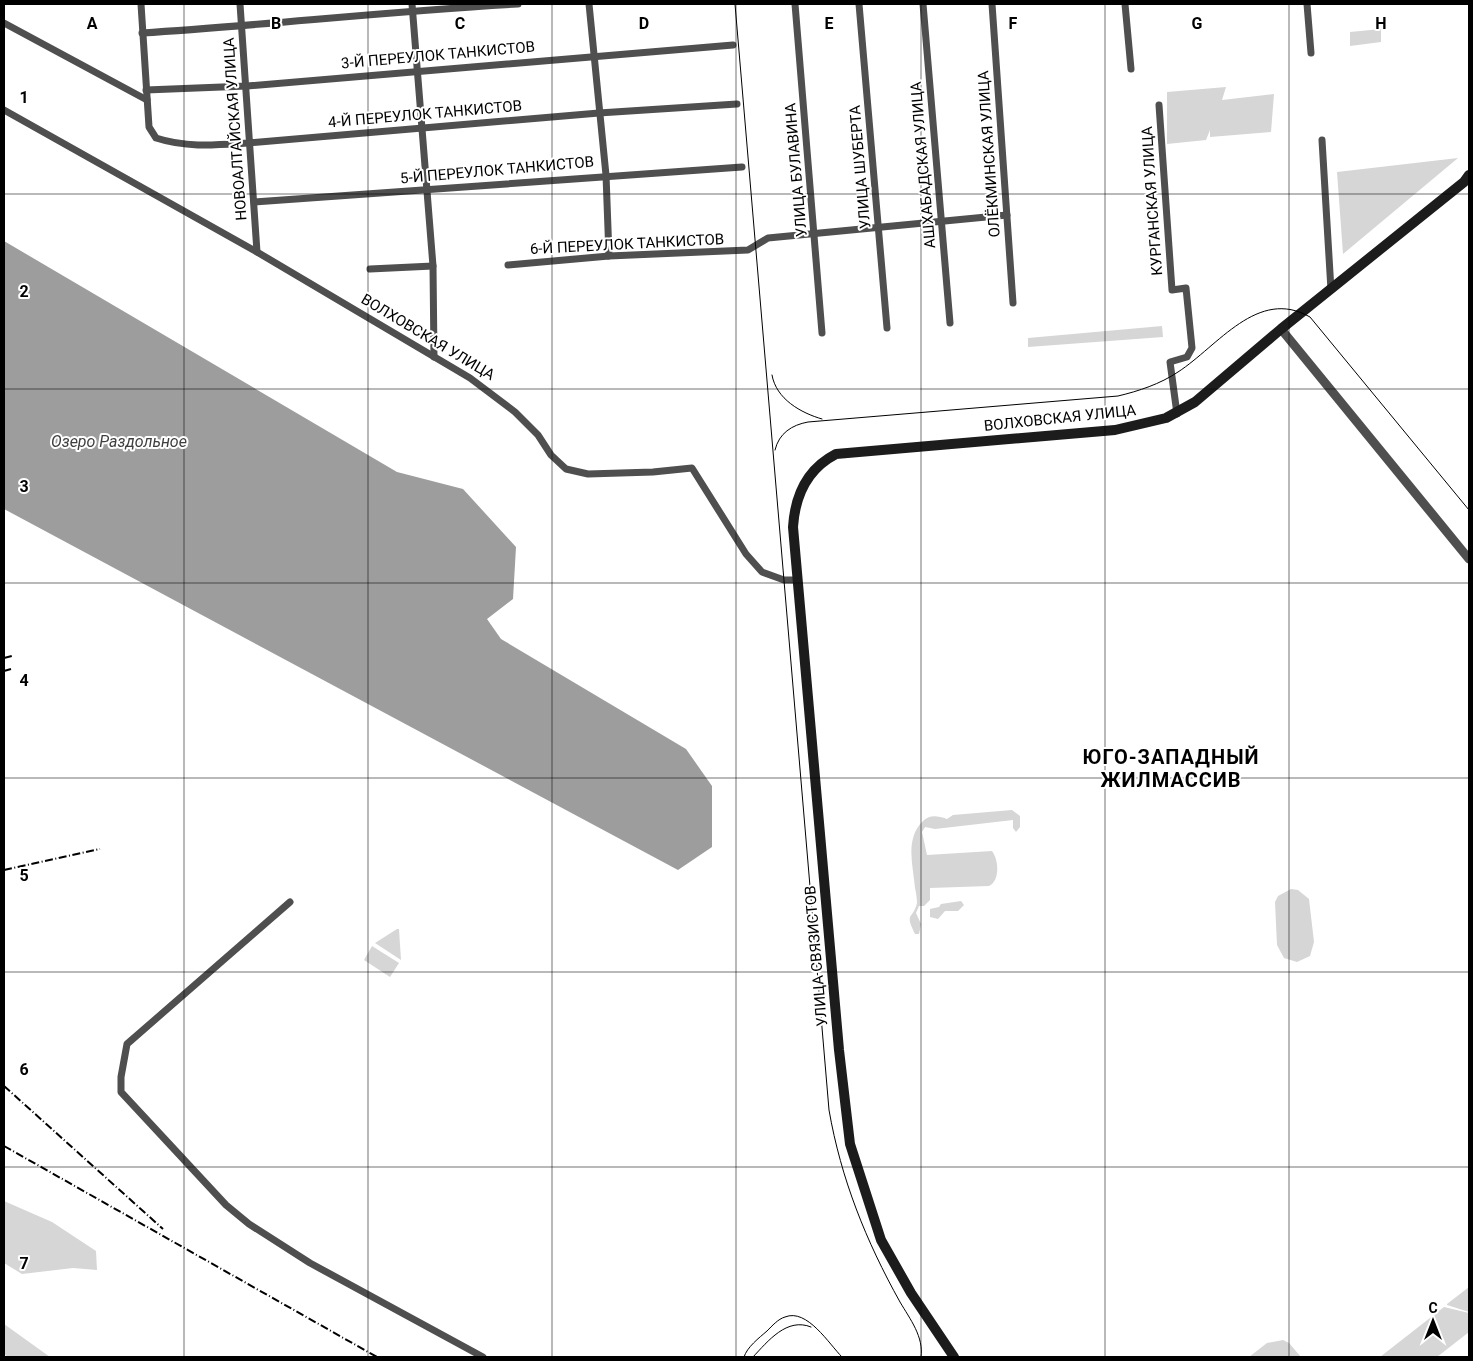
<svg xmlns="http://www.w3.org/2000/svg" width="1473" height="1361" font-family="Roboto,sans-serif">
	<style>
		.green { fill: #d6d6d6 }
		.water { fill: #9d9d9d }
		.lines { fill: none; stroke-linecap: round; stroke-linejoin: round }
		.minor { stroke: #4f4f4f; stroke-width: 7 }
		.tertiary { stroke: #4f4f4f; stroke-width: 9 }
		.secondary { stroke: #1c1c1c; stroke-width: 10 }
		.tram { stroke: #000; stroke-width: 1 }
		.rail { stroke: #000; stroke-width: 2; stroke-dasharray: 8 2.5 1 2.5; stroke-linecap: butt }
		.grid { fill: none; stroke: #000; stroke-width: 1; stroke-opacity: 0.55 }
		.labels { text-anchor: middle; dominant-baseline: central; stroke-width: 4; stroke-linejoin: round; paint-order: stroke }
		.street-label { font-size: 15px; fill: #000; stroke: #fff }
		.water-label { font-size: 16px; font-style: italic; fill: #3e3e3e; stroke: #fff }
		.district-label { font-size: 20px; font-weight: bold; letter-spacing: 1px; fill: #000; stroke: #fff }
		.grid-label { font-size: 16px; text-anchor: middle; font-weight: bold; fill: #000; stroke: #fff; stroke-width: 4; stroke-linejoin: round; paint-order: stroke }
	</style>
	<rect width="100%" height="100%" fill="#fff"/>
	<g class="green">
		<polygon points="1381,29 1381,42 1350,46 1350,32"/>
		<polygon points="1226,87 1222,100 1274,94 1271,132 1210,137 1210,130 1206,140 1167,144 1167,92"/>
		<polygon points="1458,158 1343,254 1337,172"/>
		<polygon points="1162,326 1163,337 1028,347 1028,338"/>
		<path d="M1012,810L1020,816V827L1016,832L1013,828V820L935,829L925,827L922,832L927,855L992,851C999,860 1000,881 989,886L930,888V900L924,906H919L916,913L921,924L919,934H915C904,912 913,920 917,903C917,899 916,892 915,888C913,865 905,840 922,822C930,814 937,816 947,819L953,815Z"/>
		<polygon points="1291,889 1298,890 1309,899 1314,942 1310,956 1297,962 1284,958 1277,945 1275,902 1278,896"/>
		<polygon points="961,901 964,905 958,911 945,911 938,919 930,917 930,909 939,907 941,904"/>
		<polygon points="397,929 399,929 401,960 375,943"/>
		<polygon points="372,946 399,963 390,977 364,960"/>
		<polygon points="4,1201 52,1222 96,1251 97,1270 73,1268 22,1274 4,1263"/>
		<polygon points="1469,1287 1469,1312 1447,1305 1447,1304"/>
		<polygon points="1444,1307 1469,1313 1469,1332 1437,1357 1380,1357"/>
		<polygon points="4,1324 50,1357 8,1357 4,1354"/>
		<polygon points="1283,1340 1289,1343 1301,1357 1249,1357 1267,1343"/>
	</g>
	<polygon class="water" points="4,241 397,472 463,489 516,547 513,599 487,619 501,639 686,749 712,786 712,847 678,870 4,509"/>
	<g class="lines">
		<g class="minor">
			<path d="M141,4L149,127L156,138C187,148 216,145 248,143L599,113L737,104"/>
			<polyline points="240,4 257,252"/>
			<polyline points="412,4 433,266 434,357"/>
			<polyline points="589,4 606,175 609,256"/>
			<polyline points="795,4 822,333"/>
			<polyline points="859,4 887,328"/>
			<polyline points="923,4 950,323"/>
			<polyline points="992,4 1013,303"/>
			<polyline points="1125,4 1131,69"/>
			<polyline points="1307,4 1311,53"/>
			<polyline points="4,23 147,100"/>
			<path d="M142,33C267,25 392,11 518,4"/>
			<polyline points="146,90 247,86 733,45"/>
			<polyline points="1159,105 1172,290 1186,288 1192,348 1187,357 1170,362 1177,414"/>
			<polyline points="4,110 257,252 470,378 515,412 538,435 551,455 566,469 588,474 653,472 692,468 746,554 762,572 784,580 798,580"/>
			<polyline points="1322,140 1331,290"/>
			<polyline points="254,202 742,167"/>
			<polyline points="508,265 609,256 748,250 768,238 1007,215"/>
			<polyline points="370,269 433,266"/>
			<polyline points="290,902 127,1044 121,1077 121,1092 226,1205 249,1224 310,1263 483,1357"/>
		</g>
		<polyline class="tertiary" points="1281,329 1469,559"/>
		<path class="secondary" d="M954,1357L911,1293L881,1240L850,1144L839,1050L793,527C795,496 807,469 836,454L1115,430L1166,418L1195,402L1281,329L1464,182L1469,175"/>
		<g class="tram">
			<path d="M735,4L829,1110C841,1179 866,1241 900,1302C910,1319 924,1337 921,1357"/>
			<path d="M772,375C776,399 801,413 822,419"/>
			<path d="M775,450C779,433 792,425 808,422L1118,396C1139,391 1160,384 1178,372C1218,346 1258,287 1310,317L1469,510"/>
			<path d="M744,1357C747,1347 759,1338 767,1331C772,1326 778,1319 785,1317C807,1308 829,1344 842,1357"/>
			<path d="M753,1357C768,1341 787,1317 811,1327"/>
		</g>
		<g class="rail">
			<polyline points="4,658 12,656"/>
			<polyline points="4,671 11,669"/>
			<polyline points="4,870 100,849"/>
			<polyline points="4,1086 163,1229"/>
			<polyline points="4,1146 377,1357"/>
		</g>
	</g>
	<path class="grid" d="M184,4V1357M368,4V1357M552,4V1357M736,4V1357M921,4V1357M1105,4V1357M1289,4V1357M4,194H1469M4,389H1469M4,583H1469M4,778H1469M4,972H1469M4,1167H1469"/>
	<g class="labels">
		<g class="street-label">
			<text transform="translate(438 55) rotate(-5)">3-Й ПЕРЕУЛОК ТАНКИСТОВ</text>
			<text transform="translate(425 114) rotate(-5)">4-Й ПЕРЕУЛОК ТАНКИСТОВ</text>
			<text transform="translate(235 129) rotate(-94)">НОВОАЛТАЙСКАЯ УЛИЦА</text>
			<text transform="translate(989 154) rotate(-94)">ОЛЁКМИНСКАЯ УЛИЦА</text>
			<text transform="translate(923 165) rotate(-95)">АШХАБАДСКАЯ УЛИЦА</text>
			<text transform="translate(860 167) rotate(-95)">УЛИЦА ШУБЕРТА</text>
			<text transform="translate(497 170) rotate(-5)">5-Й ПЕРЕУЛОК ТАНКИСТОВ</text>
			<text transform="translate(796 170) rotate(-95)">УЛИЦА БУЛАВИНА</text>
			<text transform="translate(1152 201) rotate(-94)">КУРГАНСКАЯ УЛИЦА</text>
			<text transform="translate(627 244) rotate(-3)">6-Й ПЕРЕУЛОК ТАНКИСТОВ</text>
			<text transform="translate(428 337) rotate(31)">ВОЛХОВСКАЯ УЛИЦА</text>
			<text transform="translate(1060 418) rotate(-6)">ВОЛХОВСКАЯ УЛИЦА</text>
			<text transform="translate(816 956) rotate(-95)">УЛИЦА СВЯЗИСТОВ</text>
		</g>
		<g class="water-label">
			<text x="119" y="441">Озеро Раздольное</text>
		</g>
		<g class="district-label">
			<text x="1171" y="757">ЮГО-ЗАПАДНЫЙ<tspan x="1171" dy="23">ЖИЛМАССИВ</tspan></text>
		</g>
	</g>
	<g class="grid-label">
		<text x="92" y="29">A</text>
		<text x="276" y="29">B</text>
		<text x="460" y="29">C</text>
		<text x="644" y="29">D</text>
		<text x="829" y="29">E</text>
		<text x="1013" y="29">F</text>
		<text x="1197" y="29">G</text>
		<text x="1381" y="29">H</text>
		<text x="24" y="103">1</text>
		<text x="24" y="297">2</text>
		<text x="24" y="492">3</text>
		<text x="24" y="686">4</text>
		<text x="24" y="881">5</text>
		<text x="24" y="1075">6</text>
		<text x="24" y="1269">7</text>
	</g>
	<rect width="1473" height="1361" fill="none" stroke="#000000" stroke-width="10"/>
	<g transform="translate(1433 1321)" stroke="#ffffff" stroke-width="4" paint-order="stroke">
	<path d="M0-4L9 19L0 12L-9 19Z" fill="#000000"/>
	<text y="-8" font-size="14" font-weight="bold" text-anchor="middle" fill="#000000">С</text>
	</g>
</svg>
